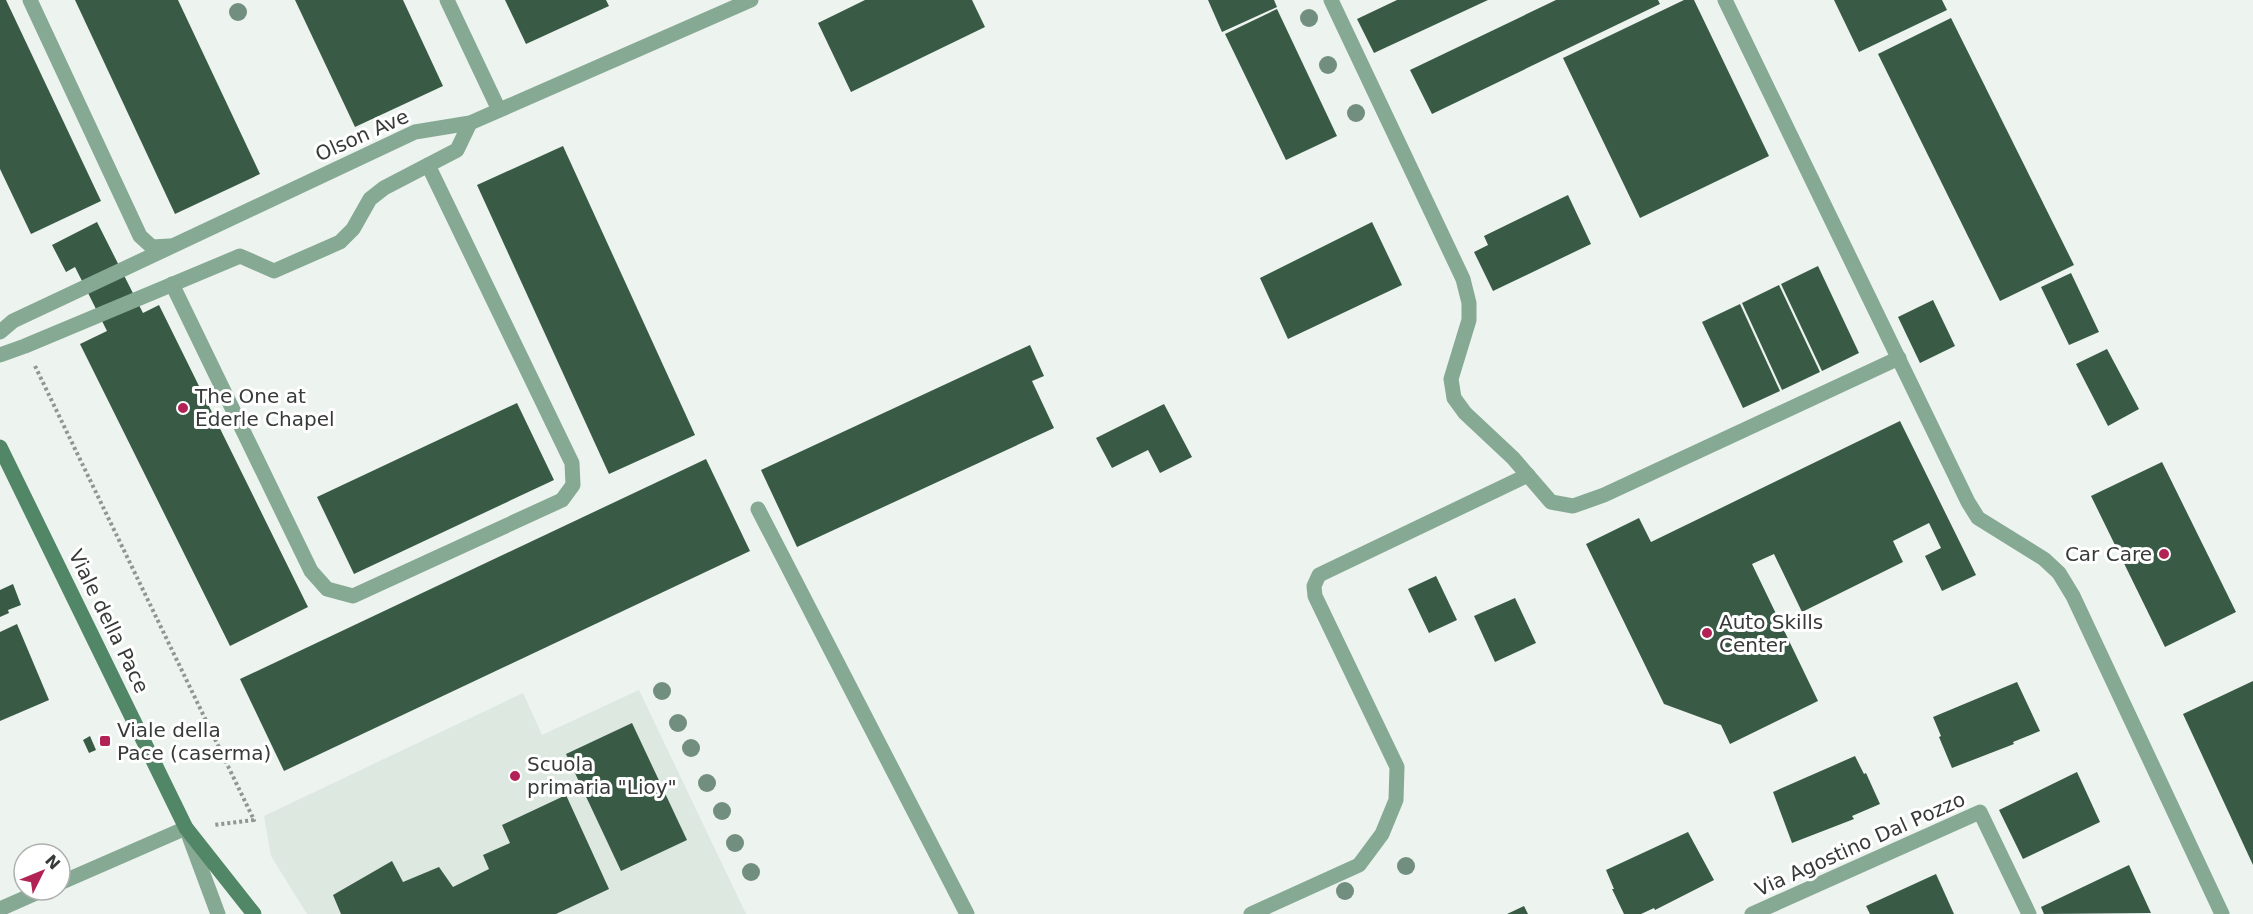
<svg xmlns="http://www.w3.org/2000/svg" width="2253" height="914" font-family="'DejaVu Sans',sans-serif">
	<style>
		.built { fill: #dce8e0 }
		.building { fill: #395b46 }
		.lines { fill: none; stroke-linecap: round; stroke-linejoin: round }
		.path { stroke: #929693; stroke-width: 4; stroke-dasharray: 3 3; stroke-linecap: butt }
		.street { stroke: #86a993; stroke-width: 15 }
		.secondary { stroke: #518666; stroke-width: 15 }
		.tree { fill: #718e7f }
		.poi-dot { fill: #b22254; stroke: #fff; stroke-width: 2 }
		.labels { text-anchor: middle; dominant-baseline: central; stroke-width: 6; stroke-linejoin: round; paint-order: stroke }
		.street-label { font-size: 20px; fill: #383a39; stroke: #fff }
		.poi-label { font-size: 20px; fill: #383a39; stroke: #fff; text-anchor: start }
	</style>
	<rect width="100%" height="100%" fill="#edf3ef"/>
	<polygon class="built" points="639,690 746,914 307,914 271,856 264,816 523,693 542,735"/>
	<g class="building">
		<polygon points="0,0 6,0 101,201 31,234 0,169"/>
		<polygon points="75,0 178,0 260,174 175,214"/>
		<polygon points="295,0 403,0 443,86 355,127"/>
		<polygon points="505,0 606,0 609,6 526,44"/>
		<polygon points="865,0 972,0 985,27 851,92 818,23"/>
		<polygon points="1208,0 1274,0 1277,7 1222,32"/>
		<polygon points="1397,0 1488,0 1374,53 1357,19"/>
		<polygon points="1556,0 1658,0 1660,4 1432,114 1410,70"/>
		<polygon points="1684,0 1694,0 1769,156 1640,218 1563,58"/>
		<polygon points="1834,0 1942,0 1947,10 1859,52"/>
		<polygon points="1277,9 1337,136 1286,160 1225,34"/>
		<polygon points="1951,18 2074,265 2000,301 1878,54"/>
		<polygon points="563,146 695,435 609,474 477,185"/>
		<polygon points="1568,195 1591,244 1493,291 1474,252 1488,245 1484,236"/>
		<polygon points="97,222 143,313 159,305 308,607 230,646 80,344 107,331 75,267 66,272 52,245"/>
		<polygon points="1372,222 1402,285 1288,339 1260,278"/>
		<polygon points="1818,266 1859,353 1822,371 1781,284"/>
		<polygon points="2071,273 2099,332 2069,345 2041,287"/>
		<polygon points="1779,285 1820,372 1782,390 1742,303"/>
		<polygon points="1933,300 1955,346 1920,363 1898,317"/>
		<polygon points="1740,304 1780,391 1743,408 1702,322"/>
		<polygon points="1030,345 1044,376 1032,381 1054,428 797,547 761,470"/>
		<polygon points="2107,349 2139,409 2108,426 2076,364"/>
		<polygon points="517,403 554,480 354,574 317,497"/>
		<polygon points="1164,404 1192,457 1160,473 1148,450 1112,468 1096,438"/>
		<polygon points="1900,421 1976,575 1942,591 1925,556 1941,548 1929,523 1893,541 1903,562 1802,612 1774,554 1752,564 1818,701 1730,744 1721,725 1664,704 1586,544 1639,518 1651,542"/>
		<polygon points="706,459 750,551 284,771 240,679"/>
		<polygon points="2162,462 2236,612 2165,647 2091,496"/>
		<polygon points="1436,576 1457,620 1429,633 1408,589"/>
		<polygon points="13,584 21,605 8,610 9,613 0,617 0,590"/>
		<polygon points="1515,598 1536,643 1495,662 1474,616"/>
		<polygon points="17,624 49,700 0,721 0,632"/>
		<polygon points="2253,681 2253,865 2183,714"/>
		<polygon points="2017,682 2040,731 2013,742 2014,744 1952,768 1939,737 1941,736 1933,717"/>
		<polygon points="632,723 687,840 621,871 566,754"/>
		<polygon points="90,736 96,750 89,753 83,740"/>
		<polygon points="1855,756 1864,774 1866,773 1880,804 1852,816 1854,819 1792,843 1773,792"/>
		<polygon points="2077,772 2100,822 2023,859 1999,810"/>
		<polygon points="566,795 609,889 556,914 341,914 333,895 392,861 403,882 439,867 453,887 489,869 483,855 510,843 502,825"/>
		<polygon points="1688,832 1714,880 1655,910 1654,908 1641,914 1624,914 1612,889 1614,889 1606,870"/>
		<polygon points="2129,865 2151,913 2044,914 2041,907"/>
		<polygon points="1936,874 1954,914 1870,914 1866,906"/>
		<polygon points="1524,906 1528,914 1507,914"/>
	</g>
	<g class="lines">
		<polyline class="path" points="35,366 254,820 214,825"/>
		<g class="street">
			<polyline points="30,0 140,236 152,247 170,246"/>
			<polyline points="447,0 499,110"/>
			<polyline points="1331,0 1463,279 1469,303 1469,320 1451,379 1454,398 1465,413 1513,458 1551,502 1573,506 1604,495 1899,358"/>
			<polyline points="1725,0 1968,502 1978,518 2044,559 2059,573 2073,596 2222,914"/>
			<polyline points="172,284 311,571 327,589 353,596 562,500 573,485 572,463 428,165"/>
			<polyline points="0,332 13,321 415,132 470,123 751,0"/>
			<polyline points="0,355 25,346 240,256 274,271 340,242 353,229 370,199 384,188 457,150 470,123"/>
			<polyline points="758,509 967,914"/>
			<polyline points="60,883 186,828 218,914"/>
			<polyline points="0,909 43,890"/>
			<polyline points="1251,914 1359,865 1382,834 1396,800 1397,767 1315,596 1314,586 1319,575 1528,475"/>
			<polyline points="1752,914 1980,812 2029,914"/>
		</g>
		<polyline class="secondary" points="0,447 186,828 254,914"/>
	</g>
	<g class="tree">
		<circle cx="238" cy="12" r="9"/>
		<circle cx="1309" cy="18" r="9"/>
		<circle cx="1328" cy="65" r="9"/>
		<circle cx="1356" cy="113" r="9"/>
		<circle cx="662" cy="691" r="9"/>
		<circle cx="678" cy="723" r="9"/>
		<circle cx="691" cy="748" r="9"/>
		<circle cx="707" cy="783" r="9"/>
		<circle cx="722" cy="811" r="9"/>
		<circle cx="735" cy="843" r="9"/>
		<circle cx="1406" cy="866" r="9"/>
		<circle cx="751" cy="872" r="9"/>
		<circle cx="1345" cy="891" r="9"/>
	</g>
	<g class="poi-dot">
		<circle cx="183" cy="408" r="6"/>
		<circle cx="2164" cy="554" r="6"/>
		<circle cx="1707" cy="633" r="6"/>
		<rect x="99" y="735" width="12" height="12" rx="3"/>
		<circle cx="515" cy="776" r="6"/>
	</g>
	<g class="labels">
		<g class="street-label">
			<text transform="translate(362 135) rotate(-24)">Olson Ave</text>
			<text transform="translate(109 621) rotate(64)">Viale della Pace</text>
			<text transform="translate(1860 844) rotate(-24)">Via Agostino Dal Pozzo</text>
		</g>
		<g class="poi-label">
			<text x="195" y="396">The One at<tspan x="195" dy="23">Ederle Chapel</tspan></text>
			<text x="2152" y="554" text-anchor="end">Car Care</text>
			<text x="1719" y="622">Auto Skills<tspan x="1719" dy="23">Center</tspan></text>
			<text x="117" y="730">Viale della<tspan x="117" dy="23">Pace (caserma)</tspan></text>
			<text x="527" y="764">Scuola<tspan x="527" dy="23">primaria "Lioy"</tspan></text>
		</g>
	</g>
	<g transform="translate(42 872) rotate(47)"><circle r="28" fill="#ffffff" stroke="#afb0b0" stroke-width="1.5"/>
	<path d="M0-4.5L10 22L0 15L-10 22Z" fill="#b22254"/>
	<text y="-9" font-size="16" font-weight="bold" text-anchor="middle" fill="#383a39">N</text>
	</g>
</svg>
